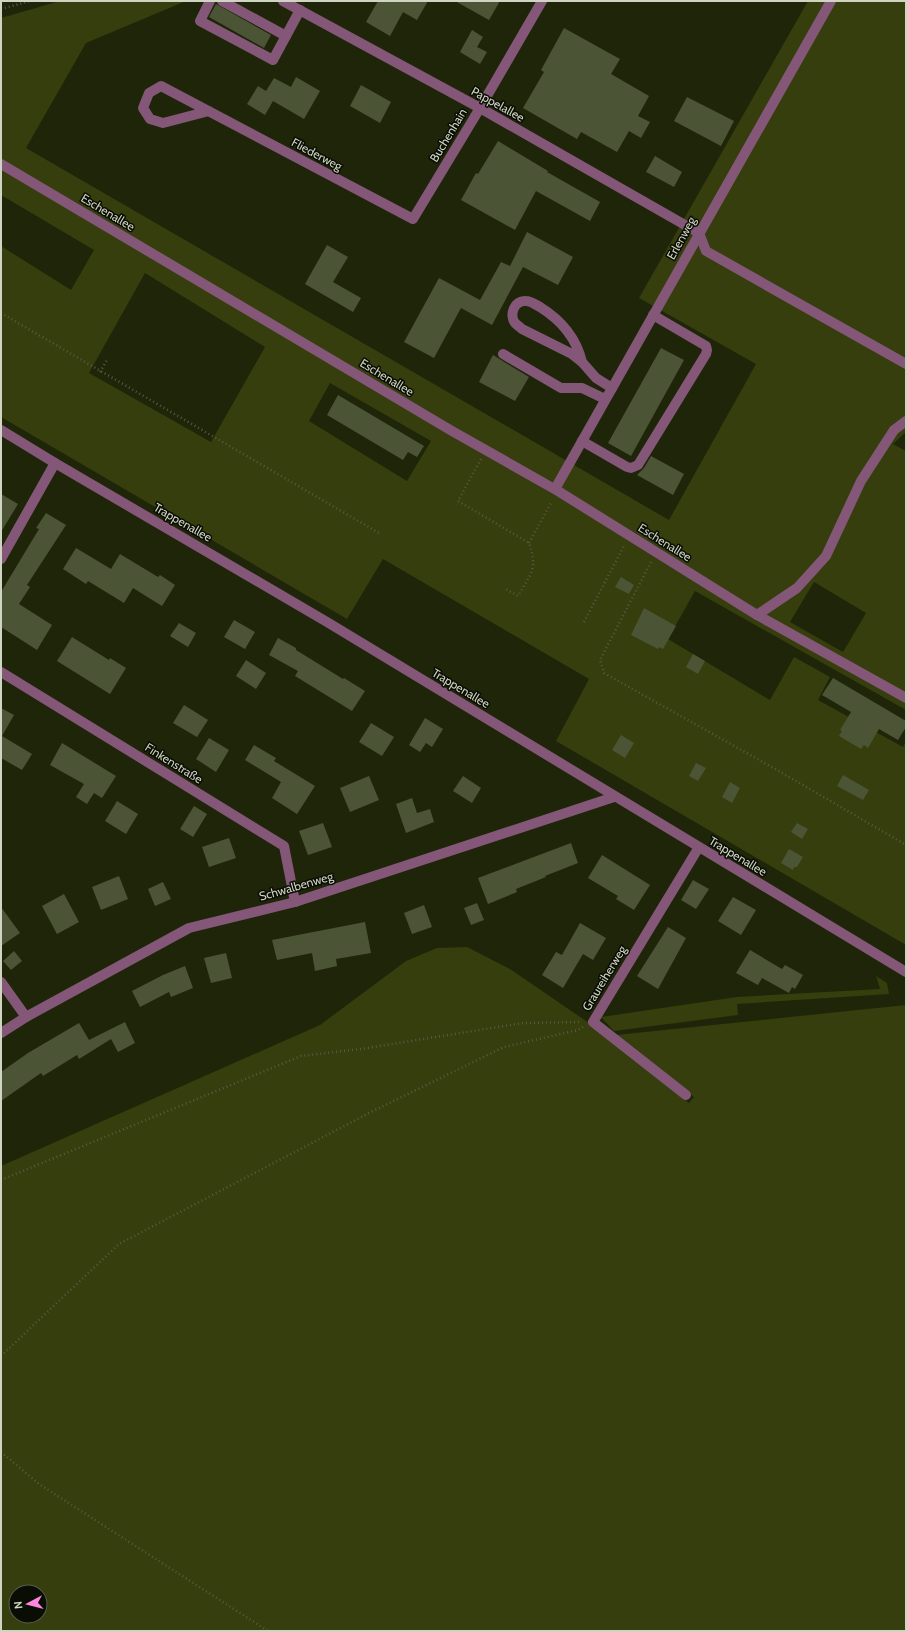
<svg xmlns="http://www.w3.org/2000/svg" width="907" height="1632" font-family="Cabin,sans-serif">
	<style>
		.green { fill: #353e0c; fill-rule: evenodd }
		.building { fill: #4c5436 }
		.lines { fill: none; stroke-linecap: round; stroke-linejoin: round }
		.path { stroke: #565c43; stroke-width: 2.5; stroke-dasharray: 1 3; stroke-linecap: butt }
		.minor { stroke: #845778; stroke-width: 10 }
		.labels { text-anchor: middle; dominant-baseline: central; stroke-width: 3; stroke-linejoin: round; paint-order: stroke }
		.street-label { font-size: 12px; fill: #cfd4c3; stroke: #0a0d03 }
	</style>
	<rect width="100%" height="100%" fill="#1f2509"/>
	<g class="green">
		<path d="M60,1H186L86,43L26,148L669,520L756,364L639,298L808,1H906V432L893,444L906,451V710L695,591L668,639L770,700L794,657L830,677L818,700L903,747L906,742V945L556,741L589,679L383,559L347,619L1,417V246L71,290L94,250L1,195V18ZM145,273L265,347L211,442L89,373ZM330,383L431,441L407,481L309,421ZM814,582L866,613L843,652L790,622Z"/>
		<path d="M467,947L510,969L608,1036L689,1103L694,1097L616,1035L906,1005V1631H1V1166L320,1025L406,961L437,948ZM16,1592H40V1616H16Z"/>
		<polygon points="876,976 887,983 889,994 737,1004 738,1015 614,1031 601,1017 737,997 880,989"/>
	</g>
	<g class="building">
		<polygon points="378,1 428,1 417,20 403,12 390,36 366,22"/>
		<polygon points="455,1 500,1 489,20"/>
		<polygon points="216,4 271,35 264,48 209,17"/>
		<polygon points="564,28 620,59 611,74 649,96 638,116 650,122 641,138 629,131 617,152 581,132 577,139 523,108 544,72 541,70"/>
		<polygon points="472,30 483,37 477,47 487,52 480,64 460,52"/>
		<polygon points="296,77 320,91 304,119 273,101 265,115 247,104 258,86 266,91 274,78 291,87"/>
		<polygon points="361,85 391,102 380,123 350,106"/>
		<polygon points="687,97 734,121 721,146 674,121"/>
		<polygon points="498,141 548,171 547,172 600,202 590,221 536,191 515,230 461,200 476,173 478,174"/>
		<polygon points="655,156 682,172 674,187 646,172"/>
		<polygon points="527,232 573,257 558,285 523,267 492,325 461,308 434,358 404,342 439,278 480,300 501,262 510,266"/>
		<polygon points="327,245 348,257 333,282 361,298 353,312 305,284"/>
		<polygon points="661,348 684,360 631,456 608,443"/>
		<polygon points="493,355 529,377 515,401 479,382"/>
		<polygon points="338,395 424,446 417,457 408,452 403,460 327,415"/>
		<polygon points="651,456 684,474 673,495 637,475 644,468"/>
		<polygon points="1,494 18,504 1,532"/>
		<polygon points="46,513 66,525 27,585 30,587 19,604 52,625 37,650 1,627 1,592 39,529 36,528"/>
		<polygon points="76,548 111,569 120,554 158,577 160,575 175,585 162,606 133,588 124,603 88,581 86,584 63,569"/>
		<polygon points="621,577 634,585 629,594 615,587"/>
		<polygon points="644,608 676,626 663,649 659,647 658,649 631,635"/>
		<polygon points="234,620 255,632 245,649 224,637"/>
		<polygon points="179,623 196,633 188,647 170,636"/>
		<polygon points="72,637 109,660 110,658 126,668 110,694 57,661"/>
		<polygon points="278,638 296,648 296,650 343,679 344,678 365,691 352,711 295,676 298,671 269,655"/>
		<polygon points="693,654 705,661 698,674 686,667"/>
		<polygon points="246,660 266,673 256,689 236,676"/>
		<polygon points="833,678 906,721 906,727 898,740 879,729 868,748 864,745 861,749 839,736 842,731 840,730 851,712 822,695"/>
		<polygon points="184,705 208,720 197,737 173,723"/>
		<polygon points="1,708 14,715 2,736 32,754 22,770 1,758"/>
		<polygon points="425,718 443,729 432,747 426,743 420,752 409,745"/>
		<polygon points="371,723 394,737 382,756 359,742"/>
		<polygon points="621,735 634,743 625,758 612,750"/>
		<polygon points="209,738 229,750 216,772 196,759"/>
		<polygon points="62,743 116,776 102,798 94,793 87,804 76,797 84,784 50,765"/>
		<polygon points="254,745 276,758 274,761 315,786 297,814 272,798 281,782 245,760"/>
		<polygon points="696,763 706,768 698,781 689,776"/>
		<polygon points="843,775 869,790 863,800 837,786"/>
		<polygon points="369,776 379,800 350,812 340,788"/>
		<polygon points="463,776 481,788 472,803 453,791"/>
		<polygon points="730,782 740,788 732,803 722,797"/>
		<polygon points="412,798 417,813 430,809 434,822 406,833 396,804"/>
		<polygon points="117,801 138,814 126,834 105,821"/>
		<polygon points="194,806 207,814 193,837 180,829"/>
		<polygon points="323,823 332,847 308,855 299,831"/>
		<polygon points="797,823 808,829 802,839 791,832"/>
		<polygon points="229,838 236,858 209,867 202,847"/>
		<polygon points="571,843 578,863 545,876 546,877 516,889 517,892 488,904 478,878"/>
		<polygon points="789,849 803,857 797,867 794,867 793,870 781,863"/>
		<polygon points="602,855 650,885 634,910 616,899 618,896 588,878"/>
		<polygon points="119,876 128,899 101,910 92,887"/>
		<polygon points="693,880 709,889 696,909 681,900"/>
		<polygon points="163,882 171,899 155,906 148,889"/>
		<polygon points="64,894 79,922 57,934 42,906"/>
		<polygon points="733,897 756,910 741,935 718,921"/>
		<polygon points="477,903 484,920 471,925 464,908"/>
		<polygon points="424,905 432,927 412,934 404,913"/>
		<polygon points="1,907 20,933 1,946"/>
		<polygon points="365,922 371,953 336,959 337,966 315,971 312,953 277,960 272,940"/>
		<polygon points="580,923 606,938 593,960 583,954 563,988 542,975 556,952 562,955"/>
		<polygon points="668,927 686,938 658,989 637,976"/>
		<polygon points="750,950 782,969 785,965 803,975 795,989 792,987 789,993 762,978 758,985 736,973"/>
		<polygon points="14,951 22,961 11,970 3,961"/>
		<polygon points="226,953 232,978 211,983 204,958"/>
		<polygon points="185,966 193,988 171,997 169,992 140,1007 132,991 163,975"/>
		<polygon points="125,1022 135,1043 118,1052 111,1039 79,1059 77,1055 43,1076 41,1073 1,1101 1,1072 28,1053 79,1023 89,1040"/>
	</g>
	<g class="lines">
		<g class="path">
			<polyline points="1,9 30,1"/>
			<polyline points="1,313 379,533"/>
			<polyline points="100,372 107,360"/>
			<path d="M481,459L458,501L529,543C538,569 531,573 518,596L504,588"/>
			<polyline points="529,543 552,501"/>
			<polyline points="651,562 600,660 604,673 777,770 906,845"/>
			<polyline points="584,622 625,544"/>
			<polyline points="1,1180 301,1056 361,1049 523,1023 582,1022"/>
			<polyline points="1,1356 119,1244 371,1112 504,1047 578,1030 583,1027"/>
			<polyline points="1,1452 39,1484 268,1631"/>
		</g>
		<g class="minor">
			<polyline points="210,1 200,21 273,60 300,10"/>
			<polyline points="222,1 286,36"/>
			<polyline points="283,1 480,108 699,233 706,251 906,364"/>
			<polyline points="209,111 163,123 150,119 143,108 149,93 161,86 413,219 480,108 542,1"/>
			<polyline points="1,164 452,431 558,491 757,615 906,698"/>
			<polyline points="503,354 561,388 582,388 605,399"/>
			<path d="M582,362C576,337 561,320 540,307C536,305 531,301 526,301C514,300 509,315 515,323C517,325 520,327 522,329L572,354L582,362L596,378L612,388"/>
			<polyline points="1,430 55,463 327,622 906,972"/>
			<polyline points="582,441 627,467 631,468 638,465 706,354 707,350 706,346 653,315"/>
			<polyline points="555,489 831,1"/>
			<polyline points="1,559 55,463"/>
			<polyline points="757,615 797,588 826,556 861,481 894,430 906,421"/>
			<polyline points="1,672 284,846 295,902"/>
			<polyline points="1,982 26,1017"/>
			<polyline points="1,1033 26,1017 189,928 295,902 614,797"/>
			<polyline points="686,1095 593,1022 699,847"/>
		</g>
	</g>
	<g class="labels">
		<g class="street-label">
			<text transform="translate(498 104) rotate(29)">Pappelallee</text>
			<text transform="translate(448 135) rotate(-59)">Buchenhain</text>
			<text transform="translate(317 154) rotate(28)">Fliederweg</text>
			<text transform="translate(108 212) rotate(31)">Eschenallee</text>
			<text transform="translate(681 238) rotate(-61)">Erlenweg</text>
			<text transform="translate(387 377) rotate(31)">Eschenallee</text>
			<text transform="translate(183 522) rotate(30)">Trappenallee</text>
			<text transform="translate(665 542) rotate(32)">Eschenallee</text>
			<text transform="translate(461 688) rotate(31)">Trappenallee</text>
			<text transform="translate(174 763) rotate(32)">Finkenstraße</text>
			<text transform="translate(738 856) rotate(31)">Trappenallee</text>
			<text transform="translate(296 886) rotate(-16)">Schwalbenweg</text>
			<text transform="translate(604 978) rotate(-59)">Graureiherweg</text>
		</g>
	</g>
	<rect width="907" height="1632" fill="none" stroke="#cfd4c3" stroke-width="4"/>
	<g transform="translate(28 1604) rotate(263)"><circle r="19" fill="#0a0d03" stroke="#595d50"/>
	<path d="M0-3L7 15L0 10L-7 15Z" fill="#fe86e0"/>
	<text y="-6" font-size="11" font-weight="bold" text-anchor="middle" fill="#cfd4c3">N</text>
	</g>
</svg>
